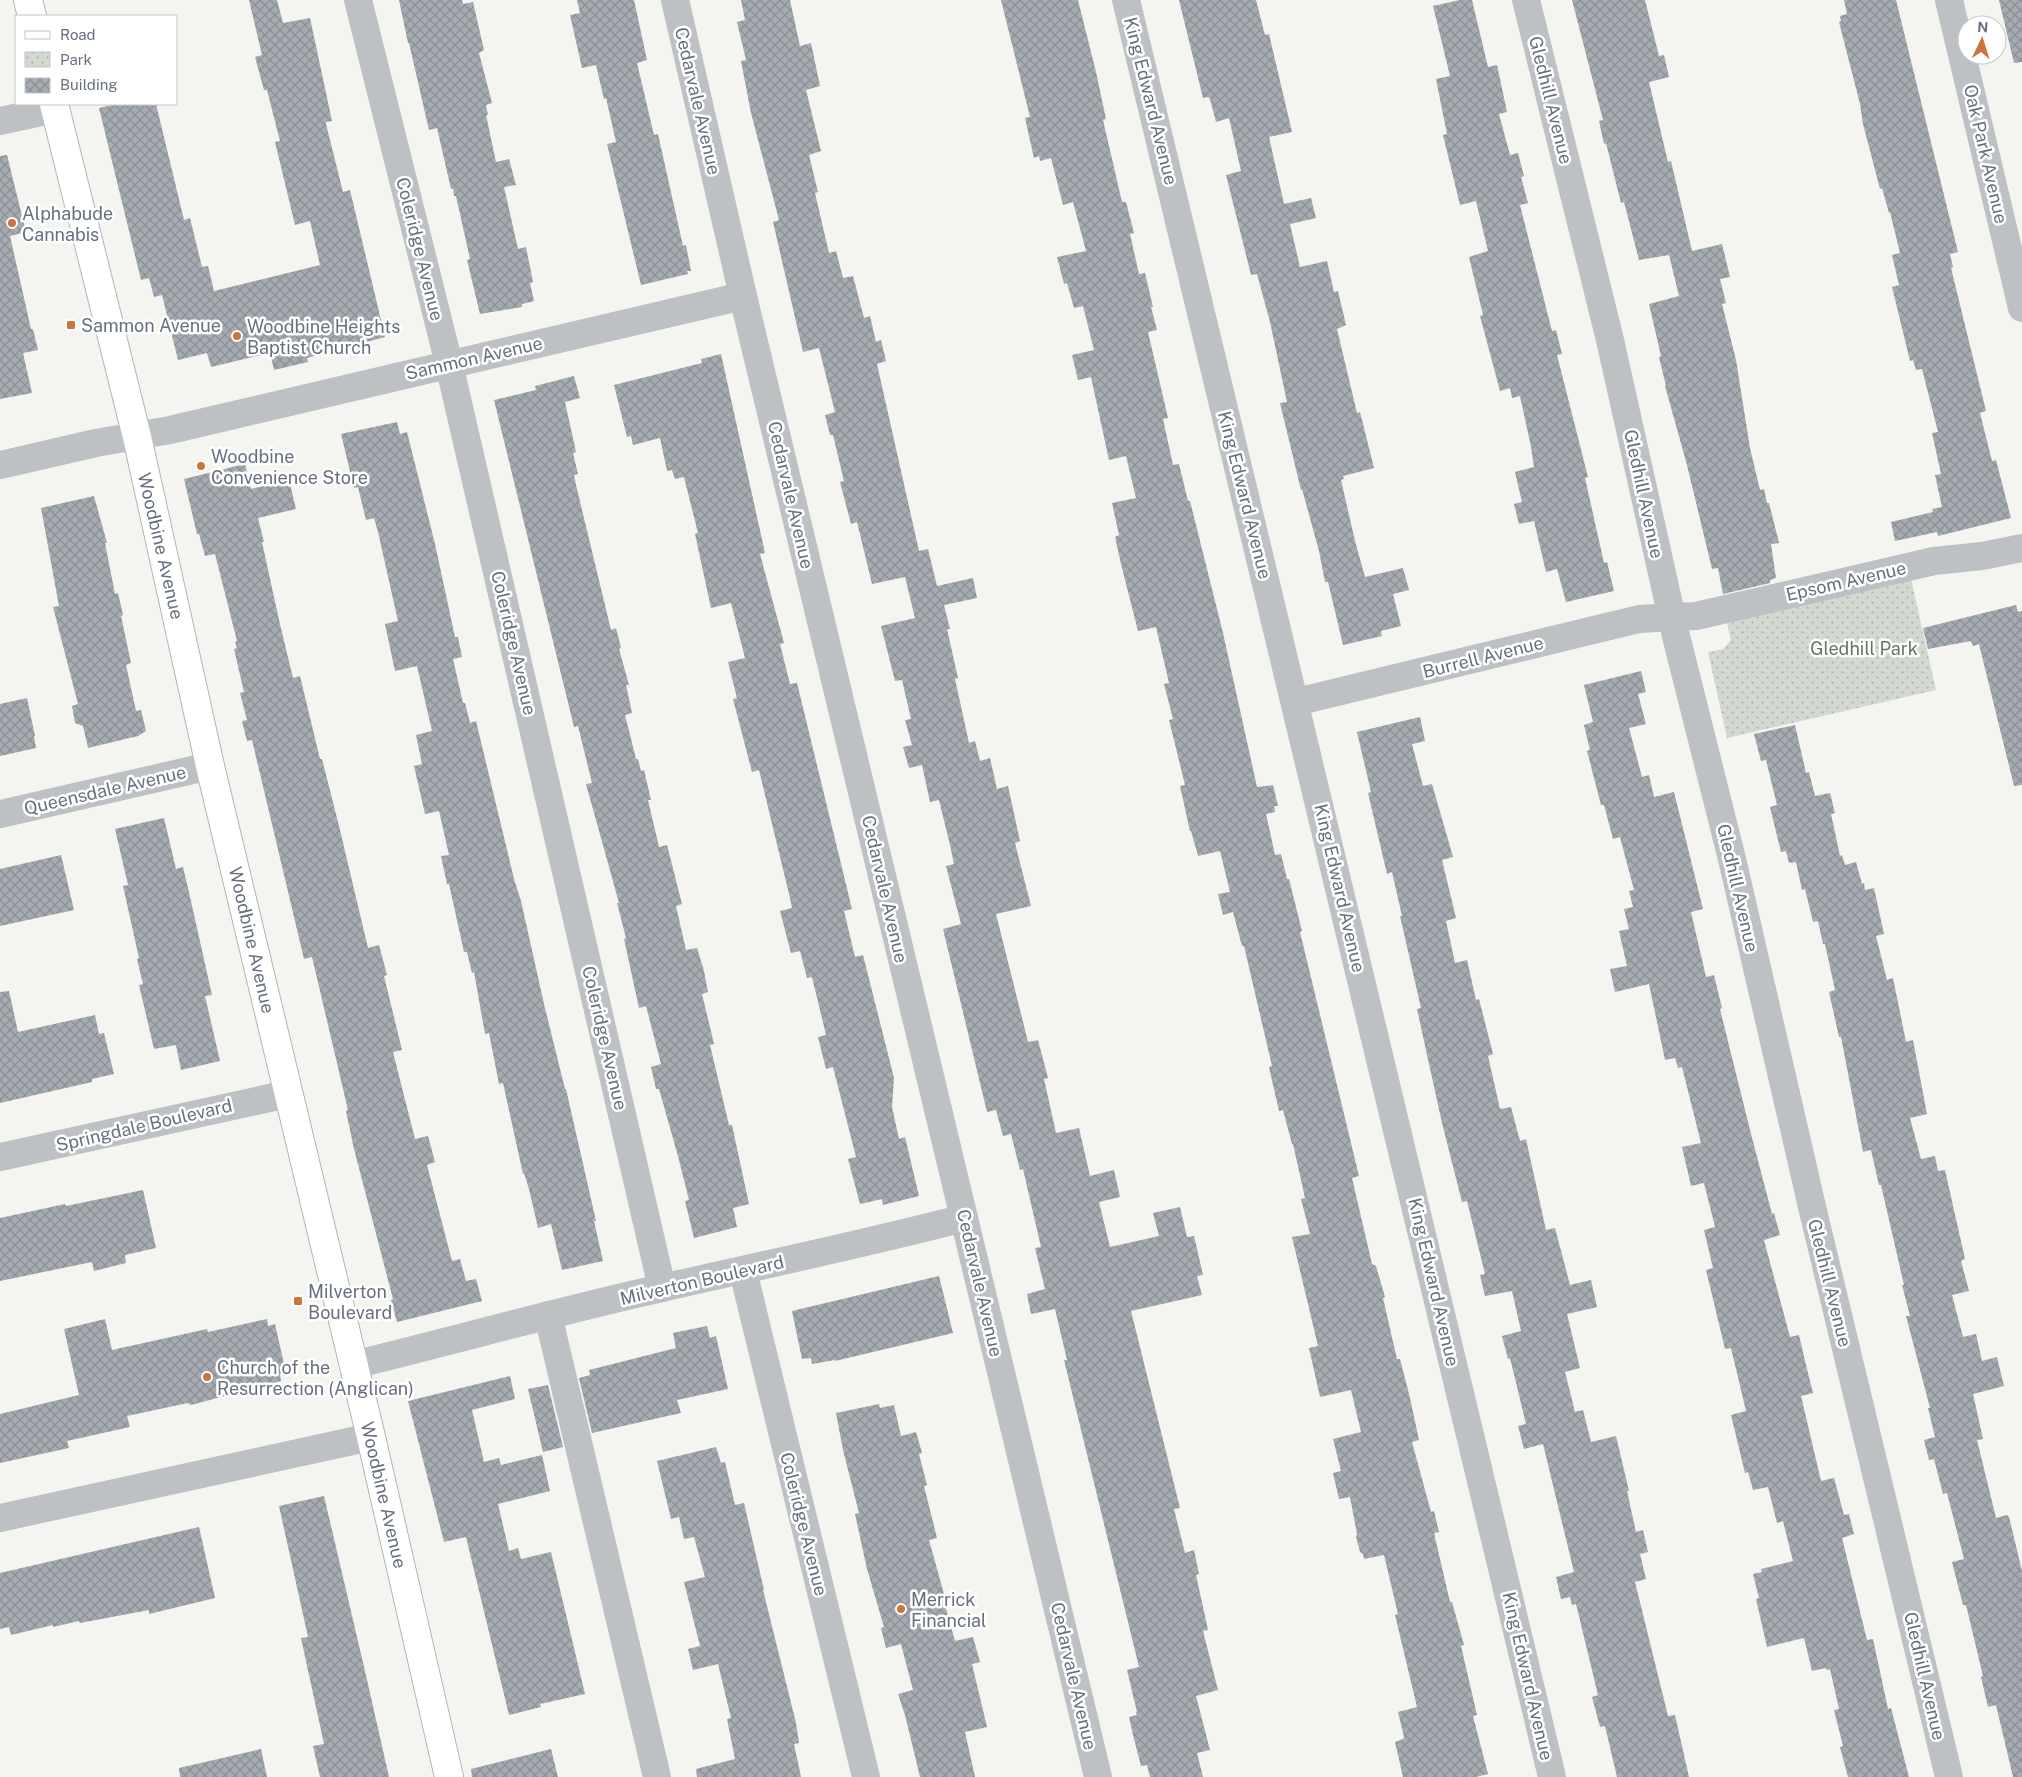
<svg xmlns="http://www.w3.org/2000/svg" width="2022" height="1777" font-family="'Public Sans',sans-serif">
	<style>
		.park { fill: url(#park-dots) }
		.building { fill: url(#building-cross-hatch) }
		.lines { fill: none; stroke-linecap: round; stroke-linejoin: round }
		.major-casing { stroke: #b2b4b8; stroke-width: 30 }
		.minor { stroke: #bec1c4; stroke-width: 28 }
		.major { stroke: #fff; stroke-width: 28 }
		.poi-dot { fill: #cb743b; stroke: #fff; stroke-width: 2 }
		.labels { text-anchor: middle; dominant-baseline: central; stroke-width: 5; stroke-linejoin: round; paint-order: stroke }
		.street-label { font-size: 18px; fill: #67707e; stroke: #fff }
		.poi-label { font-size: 18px; fill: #67707e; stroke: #fff; text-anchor: start }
		.park-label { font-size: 18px; fill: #667665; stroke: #fff }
	</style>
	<defs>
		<pattern id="park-dots" width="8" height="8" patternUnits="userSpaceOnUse" patternTransform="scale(1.25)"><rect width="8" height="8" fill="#d3d9d1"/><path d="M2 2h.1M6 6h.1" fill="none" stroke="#afb4af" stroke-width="1.8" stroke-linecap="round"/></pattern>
		<pattern id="building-cross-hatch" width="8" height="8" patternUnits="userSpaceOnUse" patternTransform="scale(1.25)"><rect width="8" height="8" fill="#a6abb1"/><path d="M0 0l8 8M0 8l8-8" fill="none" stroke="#8b9095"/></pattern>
	</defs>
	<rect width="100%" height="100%" fill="#f4f4f1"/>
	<polygon class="park" points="1911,579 1936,690 1727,738 1708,652 1723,649 1731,640 1727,623"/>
	<g class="building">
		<polygon points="249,0 277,0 283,23 310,18 332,121 326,122 326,124 343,192 350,190 385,337 307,358 308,362 274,370 270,353 211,367 207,353 178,360 162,295 154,297 149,278 141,280 99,108 117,104 156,104 184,220 190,218 202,267 208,266 214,291 320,265 310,221 295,225 275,142 280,141 267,90 264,90 255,57 262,55"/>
		<polygon points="399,0 462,0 463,4 473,2 484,50 479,53 492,103 486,105 488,115 486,115 496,162 509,159 516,185 504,187 518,249 526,247 533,282 530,283 534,301 522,304 522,307 480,314 467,260 470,259 456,196 454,196 453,188 451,189 437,128 429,130 409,43 408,43"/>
		<polygon points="577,0 634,0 647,60 637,63 654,135 658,134 683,246 686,245 691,271 687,271 688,274 641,285 607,144 616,142 606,98 604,99 596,65 582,68 570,15 580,13"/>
		<polygon points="741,0 790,0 800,46 811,43 820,86 806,90 821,151 809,155 818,192 815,193 829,253 836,251 843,278 853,276 864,318 870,316 876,342 881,340 886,361 877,364 919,551 928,549 937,586 973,578 977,598 944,605 950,629 947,629 958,678 955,679 969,743 975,741 980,761 990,758 997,789 1008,786 1020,841 1015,843 1031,906 996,914 1028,1042 1038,1040 1048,1078 1044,1079 1056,1133 1079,1128 1090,1176 1114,1170 1120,1197 1099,1202 1110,1247 1159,1236 1153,1213 1180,1207 1187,1237 1194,1236 1203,1275 1197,1276 1202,1295 1131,1311 1180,1508 1174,1509 1185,1553 1194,1550 1199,1574 1196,1575 1208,1630 1203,1631 1218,1690 1196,1696 1210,1750 1197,1753 1203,1777 1150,1777 1147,1765 1141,1766 1134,1739 1129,1717 1137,1715 1136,1713 1137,1712 1127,1670 1139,1667 1064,1360 1067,1360 1055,1309 1031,1314 1027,1294 1045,1289 1035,1248 1041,1247 1023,1169 1020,1170 1011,1134 1003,1136 996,1110 987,1112 943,929 961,924 946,866 954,864 950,845 939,800 930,802 922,765 909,768 903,747 912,745 905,720 911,719 902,680 895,681 881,626 915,618 905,577 872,584 857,522 851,524 840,482 844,481 833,435 830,435 825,415 835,412 819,348 803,352 773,222 779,220 751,113 741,61 746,60 737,22 745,20"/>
		<polygon points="1001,0 1078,0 1096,72 1106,119 1103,120 1122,202 1126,202 1134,233 1130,234 1139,274 1145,273 1153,307 1151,307 1157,330 1148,332 1168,418 1163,419 1173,465 1179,464 1188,501 1190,501 1223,633 1257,787 1273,785 1278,806 1274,806 1275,812 1266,814 1275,855 1281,854 1287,879 1289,879 1302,931 1300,932 1359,1176 1352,1178 1372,1264 1376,1266 1385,1297 1383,1298 1397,1359 1400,1359 1410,1398 1419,1440 1412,1442 1431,1512 1434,1511 1439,1532 1434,1533 1450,1602 1452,1602 1464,1645 1461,1646 1477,1715 1473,1716 1488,1774 1476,1777 1403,1777 1395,1742 1403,1739 1404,1737 1398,1712 1417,1707 1395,1615 1398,1614 1384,1555 1364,1559 1363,1554 1360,1552 1356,1537 1357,1534 1350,1497 1339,1499 1333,1473 1341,1471 1333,1439 1361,1432 1351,1390 1320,1397 1309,1348 1318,1346 1292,1237 1310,1234 1301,1199 1305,1198 1293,1144 1292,1144 1283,1110 1279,1111 1269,1067 1272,1066 1244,946 1242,946 1233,912 1223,915 1218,894 1230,892 1220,851 1198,856 1191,831 1190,831 1180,786 1185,785 1169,720 1173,719 1164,684 1169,683 1156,627 1138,631 1121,564 1115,537 1119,535 1112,503 1136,498 1126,456 1109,460 1091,377 1078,380 1072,355 1094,350 1083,306 1074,308 1067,283 1064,284 1057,257 1086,251 1073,202 1063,205 1051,158 1040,161 1039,156 1034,158 1025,118 1030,117"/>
		<polygon points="1179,0 1256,0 1265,35 1269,34 1292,132 1269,137 1284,204 1311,198 1316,218 1290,224 1300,267 1327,261 1334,292 1338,291 1346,325 1337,329 1357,413 1360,412 1374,468 1343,476 1344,479 1341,480 1355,541 1365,577 1403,568 1409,590 1393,594 1401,626 1381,631 1382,636 1343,645 1328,582 1325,582 1319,551 1302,489 1301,490 1280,403 1287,402 1270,322 1257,274 1251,275 1226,175 1241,171 1229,118 1216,122 1210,99 1208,97 1203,98"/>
		<polygon points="1460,0 1472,0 1488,67 1497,65 1507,112 1499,114 1510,155 1518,153 1524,176 1521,177 1528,203 1520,205 1552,331 1556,330 1562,354 1557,355 1588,477 1585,478 1604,563 1607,562 1614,591 1566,602 1557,569 1546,572 1534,521 1519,524 1514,504 1522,502 1515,472 1534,467 1531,447 1520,396 1512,398 1510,388 1500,391 1480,316 1483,315 1469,257 1488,251 1476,201 1460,205 1443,135 1447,134 1436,79 1450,76 1433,6"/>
		<polygon points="1572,0 1645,0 1659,56 1664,55 1669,77 1649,82 1668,162 1671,161 1692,251 1722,244 1730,277 1720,279 1726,303 1722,304 1736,360 1750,448 1760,490 1764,489 1767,503 1769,503 1779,543 1771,544 1776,578 1770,580 1770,583 1723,594 1718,568 1712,569 1687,465 1665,386 1666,386 1659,357 1661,356 1649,304 1679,296 1669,255 1639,260 1624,202 1621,203 1606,143 1604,144 1599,121 1603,120"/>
		<polygon points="1844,0 1896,0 1958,252 1950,254 1953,267 1951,268 1986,411 1980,413 1992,461 1996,460 2011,518 1938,536 1937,532 1895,541 1891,522 1933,512 1932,509 1942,507 1935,475 1941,474 1932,433 1938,432 1922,369 1916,370 1913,360 1910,361 1892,287 1899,285 1892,255 1900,253 1890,212 1889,213 1882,188 1880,189 1863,124 1860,104 1839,22 1841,21 1840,16 1847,14"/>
		<polygon points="1999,0 2022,0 2022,62 2014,63"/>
		<polygon points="7,155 26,232 10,236 31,329 33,329 38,350 23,353 32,393 0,399 0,156"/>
		<polygon points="721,354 765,553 760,554 784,643 780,644 790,684 797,683 852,909 844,911 855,957 863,955 894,1078 892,1107 899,1139 905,1137 919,1196 883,1205 882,1199 860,1204 848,1159 856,1157 833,1067 826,1069 818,1037 826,1035 812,977 807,978 800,951 791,953 780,911 792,908 790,898 759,770 752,772 733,699 737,698 728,662 745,658 731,603 711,608 695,534 698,533 684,477 675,479 672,470 667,471 660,438 633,445 631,436 627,437 614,385 702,363 701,359"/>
		<polygon points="574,376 580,398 565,402 576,452 573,453 578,474 574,475 576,485 611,630 616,628 621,648 619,649 629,685 626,685 632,713 625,715 636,759 638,759 641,771 644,770 651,800 648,800 659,847 667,845 682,904 676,906 686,950 697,948 704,971 708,992 702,994 714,1044 710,1045 729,1125 732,1125 749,1204 733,1208 737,1227 694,1238 685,1201 689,1200 678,1156 659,1089 656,1089 651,1067 661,1064 646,1006 639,1008 624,939 626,938 617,903 619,903 586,784 592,783 578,726 574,727 494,400 536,390 535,386"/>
		<polygon points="397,422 400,434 407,432 435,544 455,637 458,637 462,657 453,659 463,703 465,703 470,723 476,721 514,879 521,901 544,1004 565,1089 566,1089 596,1221 594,1221 603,1261 562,1270 551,1224 538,1228 529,1189 524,1173 523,1174 503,1083 499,1084 489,1033 485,1034 474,972 472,973 467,952 464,952 449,884 447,884 441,856 449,855 439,811 425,814 414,766 422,764 416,735 432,731 417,666 395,671 385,624 398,621 378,532 374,518 366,520 358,487 354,488 341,434"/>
		<polygon points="245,464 251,489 289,480 296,509 258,518 264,542 262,542 279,620 293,678 300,676 320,759 322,759 339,826 368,948 379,945 387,975 384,976 402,1050 393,1052 415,1139 428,1136 435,1162 427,1165 452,1261 460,1259 466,1281 476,1279 482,1301 397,1322 391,1300 393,1299 354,1149 346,1111 348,1110 312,957 304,959 252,740 247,741 242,721 247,720 240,693 244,692 234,649 237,648 235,642 237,641 215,554 205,556 199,534 197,534 184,479"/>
		<polygon points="94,496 107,543 105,543 115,594 118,593 123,615 121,616 131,663 126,665 136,711 141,710 146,731 138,736 88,748 83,726 75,723 72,706 78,704 53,607 59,606 41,508"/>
		<polygon points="2016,605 2018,612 2022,611 2022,785 2014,786 1979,644 1973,646 1971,641 1928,649 1923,628"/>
		<polygon points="1641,671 1646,692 1638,694 1646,724 1629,728 1642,777 1649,775 1654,797 1674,792 1703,909 1691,912 1706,977 1714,975 1722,1008 1720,1009 1750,1130 1772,1214 1774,1213 1780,1235 1764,1240 1790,1337 1799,1335 1805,1361 1813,1393 1801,1396 1821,1481 1834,1478 1844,1515 1849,1514 1854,1534 1842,1538 1867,1640 1873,1639 1888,1709 1891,1708 1909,1777 1848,1777 1840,1747 1843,1746 1834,1710 1839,1709 1830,1669 1826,1670 1826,1668 1812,1671 1804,1638 1767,1647 1756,1599 1759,1598 1753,1574 1762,1572 1761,1569 1793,1561 1783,1521 1777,1523 1768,1487 1753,1490 1748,1472 1745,1473 1731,1415 1746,1411 1731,1348 1725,1349 1706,1270 1713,1268 1704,1230 1715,1227 1704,1183 1691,1186 1682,1147 1701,1143 1682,1067 1678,1068 1675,1058 1665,1060 1649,984 1615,992 1610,969 1627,966 1619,931 1629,929 1624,909 1633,907 1629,891 1634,890 1620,837 1613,839 1604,805 1601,805 1587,751 1590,750 1584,725 1593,722 1584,685"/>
		<polygon points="27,698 35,736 34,736 36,748 0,756 0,704"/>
		<polygon points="1420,717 1425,741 1412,744 1423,786 1432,784 1453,857 1442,860 1456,918 1446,921 1455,963 1467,960 1476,1000 1479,999 1493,1054 1488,1056 1500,1109 1511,1107 1520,1141 1526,1139 1546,1230 1555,1228 1570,1285 1591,1280 1597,1307 1567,1314 1580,1368 1565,1372 1575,1412 1583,1410 1591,1442 1616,1436 1629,1491 1627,1491 1636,1532 1643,1530 1648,1552 1640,1554 1646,1579 1635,1582 1668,1716 1675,1715 1689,1777 1617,1777 1605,1726 1600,1727 1592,1697 1598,1695 1576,1604 1572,1605 1570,1597 1561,1599 1556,1577 1574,1572 1543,1444 1524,1449 1518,1426 1526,1424 1510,1358 1508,1359 1502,1336 1521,1331 1512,1291 1485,1296 1480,1275 1485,1274 1467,1201 1462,1202 1442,1123 1417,1009 1421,1008 1400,916 1402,916 1392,872 1387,874 1368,793 1371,792 1357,732"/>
		<polygon points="1795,725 1806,773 1809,772 1815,796 1830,793 1835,813 1831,814 1840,856 1842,855 1845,865 1856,862 1862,884 1864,883 1865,890 1874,888 1884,934 1876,936 1887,980 1893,978 1906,1042 1913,1040 1927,1114 1910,1118 1921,1159 1935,1156 1938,1171 1945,1170 1965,1259 1961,1261 1969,1291 1952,1295 1963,1337 1976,1334 1982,1361 1997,1357 2004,1386 1973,1394 1983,1439 1977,1440 1996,1518 2007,1515 2009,1517 2022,1571 2022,1777 2013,1777 1996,1705 1988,1707 1981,1677 1983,1676 1966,1605 1963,1605 1952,1562 1964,1559 1947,1493 1943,1494 1934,1459 1929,1460 1924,1440 1935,1437 1928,1408 1930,1408 1906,1316 1910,1316 1902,1285 1904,1285 1881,1185 1879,1185 1871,1150 1863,1152 1841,1037 1839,1037 1829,992 1835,990 1825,944 1823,944 1818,921 1813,922 1805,889 1802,890 1796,862 1789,863 1786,851 1781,852 1770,807 1777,805 1766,760 1761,761 1754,734"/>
		<polygon points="164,818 176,869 183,867 188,888 212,995 205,996 220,1061 181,1070 176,1045 154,1049 139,985 143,984 137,959 139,958 123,886 128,885 115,829"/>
		<polygon points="61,855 74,910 0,926 0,869"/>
		<polygon points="9,991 18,1032 95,1015 99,1034 104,1033 114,1074 92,1079 92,1082 0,1103 0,992"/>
		<polygon points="143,1190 156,1248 125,1255 126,1263 94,1271 92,1262 0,1281 0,1218 65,1204 66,1206"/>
		<polygon points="939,1276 953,1333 835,1361 835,1360 812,1364 811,1358 802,1359 792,1311"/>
		<polygon points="105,1319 112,1350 207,1329 208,1332 267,1319 268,1326 275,1324 286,1373 280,1374 281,1381 191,1405 188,1403 127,1416 130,1427 67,1441 69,1448 0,1463 0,1414 79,1395 64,1329"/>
		<polygon points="707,1326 710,1338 716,1336 728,1389 677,1400 681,1413 592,1433 579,1378 590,1375 589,1370 676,1348 673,1333"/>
		<polygon points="510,1376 515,1399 472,1410 484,1462 499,1458 501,1465 542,1455 550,1491 498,1504 509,1551 518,1548 521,1559 551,1552 585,1694 540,1704 541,1707 509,1715 466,1537 444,1542 408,1401"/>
		<polygon points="548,1385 563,1447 543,1452 528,1389"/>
		<polygon points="879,1404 880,1408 894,1405 901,1436 916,1432 922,1453 919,1454 927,1485 924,1486 937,1538 929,1540 946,1601 944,1601 955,1641 973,1637 980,1662 972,1664 987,1727 965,1732 975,1777 920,1777 905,1715 898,1694 913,1690 901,1644 886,1648 881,1628 884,1627 867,1569 855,1514 859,1513 843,1450 836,1413"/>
		<polygon points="716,1447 721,1463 725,1462 735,1505 744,1503 764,1590 763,1590 796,1723 799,1743 794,1744 801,1777 697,1777 696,1769 735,1759 727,1719 731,1718 718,1664 693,1670 688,1649 700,1646 684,1582 705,1577 694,1537 684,1539 679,1517 671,1519 657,1461"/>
		<polygon points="324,1496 365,1671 389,1777 320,1777 313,1746 324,1744 301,1638 308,1637 279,1506"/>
		<polygon points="199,1527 215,1598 149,1614 149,1610 80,1623 79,1621 53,1627 53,1625 11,1635 9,1627 0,1629 0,1573"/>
		<polygon points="261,1749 267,1777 180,1777 179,1768"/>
		<polygon points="551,1749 558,1777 472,1777 471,1769"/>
	</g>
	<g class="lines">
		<g class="major-casing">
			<g id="major">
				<polyline points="28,0 32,16"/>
				<polyline points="54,104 137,437 210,766 371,1437 449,1777"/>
			</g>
		</g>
		<g class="minor">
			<polyline points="358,0 449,364 662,1288"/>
			<polyline points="675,0 743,296 1098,1777"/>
			<polyline points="1126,0 1552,1777"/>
			<polyline points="1526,0 1610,340 1676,636 1732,859 1813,1211 1949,1777"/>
			<polyline points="1949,0 2022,308"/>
			<polyline points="0,121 55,109"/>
			<polyline points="0,465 96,443 170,430 743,296"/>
			<polyline points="1296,702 1639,619 1696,616 1934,561 1982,556 2022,548"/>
			<polyline points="0,814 210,766"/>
			<polyline points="0,1157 288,1094"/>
			<polyline points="743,1271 866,1777"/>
			<polyline points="548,1315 657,1777"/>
			<path d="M353,1365C456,1340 558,1311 662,1288C763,1265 864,1244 964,1218"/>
			<polyline points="0,1518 371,1437"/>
		</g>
		<use href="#major" class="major"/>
	</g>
	<g class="poi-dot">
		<circle cx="12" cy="223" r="5"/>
		<rect x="66" y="320" width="10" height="10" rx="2.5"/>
		<circle cx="237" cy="336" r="5"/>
		<circle cx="201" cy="466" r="5"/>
		<rect x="293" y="1296" width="10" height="10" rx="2.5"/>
		<circle cx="207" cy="1377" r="5"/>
		<circle cx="901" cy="1609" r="5"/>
	</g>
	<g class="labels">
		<g class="street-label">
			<text transform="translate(1551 100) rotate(76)">Gledhill Avenue</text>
			<text transform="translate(698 101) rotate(77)">Cedarvale Avenue</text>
			<text transform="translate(1151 101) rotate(76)">King Edward Avenue</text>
			<text transform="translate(1986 154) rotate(77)">Oak Park Avenue</text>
			<text transform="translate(420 249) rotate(76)">Coleridge Avenue</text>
			<text transform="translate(474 358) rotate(-13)">Sammon Avenue</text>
			<text transform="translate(1644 494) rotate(78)">Gledhill Avenue</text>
			<text transform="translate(791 495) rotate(77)">Cedarvale Avenue</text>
			<text transform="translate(1245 495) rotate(76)">King Edward Avenue</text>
			<text transform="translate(161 546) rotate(77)">Woodbine Avenue</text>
			<text transform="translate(1846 581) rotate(-13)">Epsom Avenue</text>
			<text transform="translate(514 643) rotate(77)">Coleridge Avenue</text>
			<text transform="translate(1483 657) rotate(-14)">Burrell Avenue</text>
			<text transform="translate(105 790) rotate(-13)">Queensdale Avenue</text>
			<text transform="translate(1340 888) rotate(77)">King Edward Avenue</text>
			<text transform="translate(1738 888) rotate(77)">Gledhill Avenue</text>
			<text transform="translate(885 889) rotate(77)">Cedarvale Avenue</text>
			<text transform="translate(252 940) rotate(77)">Woodbine Avenue</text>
			<text transform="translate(605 1038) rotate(77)">Coleridge Avenue</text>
			<text transform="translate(144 1125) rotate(-13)">Springdale Boulevard</text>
			<text transform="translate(702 1280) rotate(-13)">Milverton Boulevard</text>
			<text transform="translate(1434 1282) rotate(77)">King Edward Avenue</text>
			<text transform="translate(980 1283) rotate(77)">Cedarvale Avenue</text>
			<text transform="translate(1830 1283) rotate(76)">Gledhill Avenue</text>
			<text transform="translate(384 1495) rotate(77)">Woodbine Avenue</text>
			<text transform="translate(804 1524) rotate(76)">Coleridge Avenue</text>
			<text transform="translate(1074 1676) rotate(77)">Cedarvale Avenue</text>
			<text transform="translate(1528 1676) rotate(77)">King Edward Avenue</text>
			<text transform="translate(1925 1676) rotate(77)">Gledhill Avenue</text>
		</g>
		<g class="poi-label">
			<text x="22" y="213">Alphabude<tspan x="22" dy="21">Cannabis</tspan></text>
			<text x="81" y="325">Sammon Avenue</text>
			<text x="247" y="326">Woodbine Heights<tspan x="247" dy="21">Baptist Church</tspan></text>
			<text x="211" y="456">Woodbine<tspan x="211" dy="21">Convenience Store</tspan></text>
			<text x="308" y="1291">Milverton<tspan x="308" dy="21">Boulevard</tspan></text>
			<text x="217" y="1367">Church of the<tspan x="217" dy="21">Resurrection (Anglican)</tspan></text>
			<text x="911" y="1599">Merrick<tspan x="911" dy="21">Financial</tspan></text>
		</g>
		<g class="park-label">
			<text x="1864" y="648">Gledhill Park</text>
		</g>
	</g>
	<rect x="15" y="15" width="162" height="90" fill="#ffffff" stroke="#c2c6cb"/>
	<rect x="25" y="31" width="25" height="8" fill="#ffffff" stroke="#c2c6cb"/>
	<text x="60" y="40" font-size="15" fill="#67707e">Road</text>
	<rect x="25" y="52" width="25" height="15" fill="url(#park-dots)" stroke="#c2c6cb"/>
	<text x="60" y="65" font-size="15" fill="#67707e">Park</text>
	<rect x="25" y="78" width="25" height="15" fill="url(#building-cross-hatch)" stroke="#c2c6cb"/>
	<text x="60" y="90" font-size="15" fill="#67707e">Building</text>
	<g transform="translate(1982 40) rotate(4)"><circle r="24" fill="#ffffff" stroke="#c2c6cb"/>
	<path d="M0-4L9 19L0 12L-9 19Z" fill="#cb743b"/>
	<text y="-8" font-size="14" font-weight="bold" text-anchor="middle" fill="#67707e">N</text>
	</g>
</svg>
